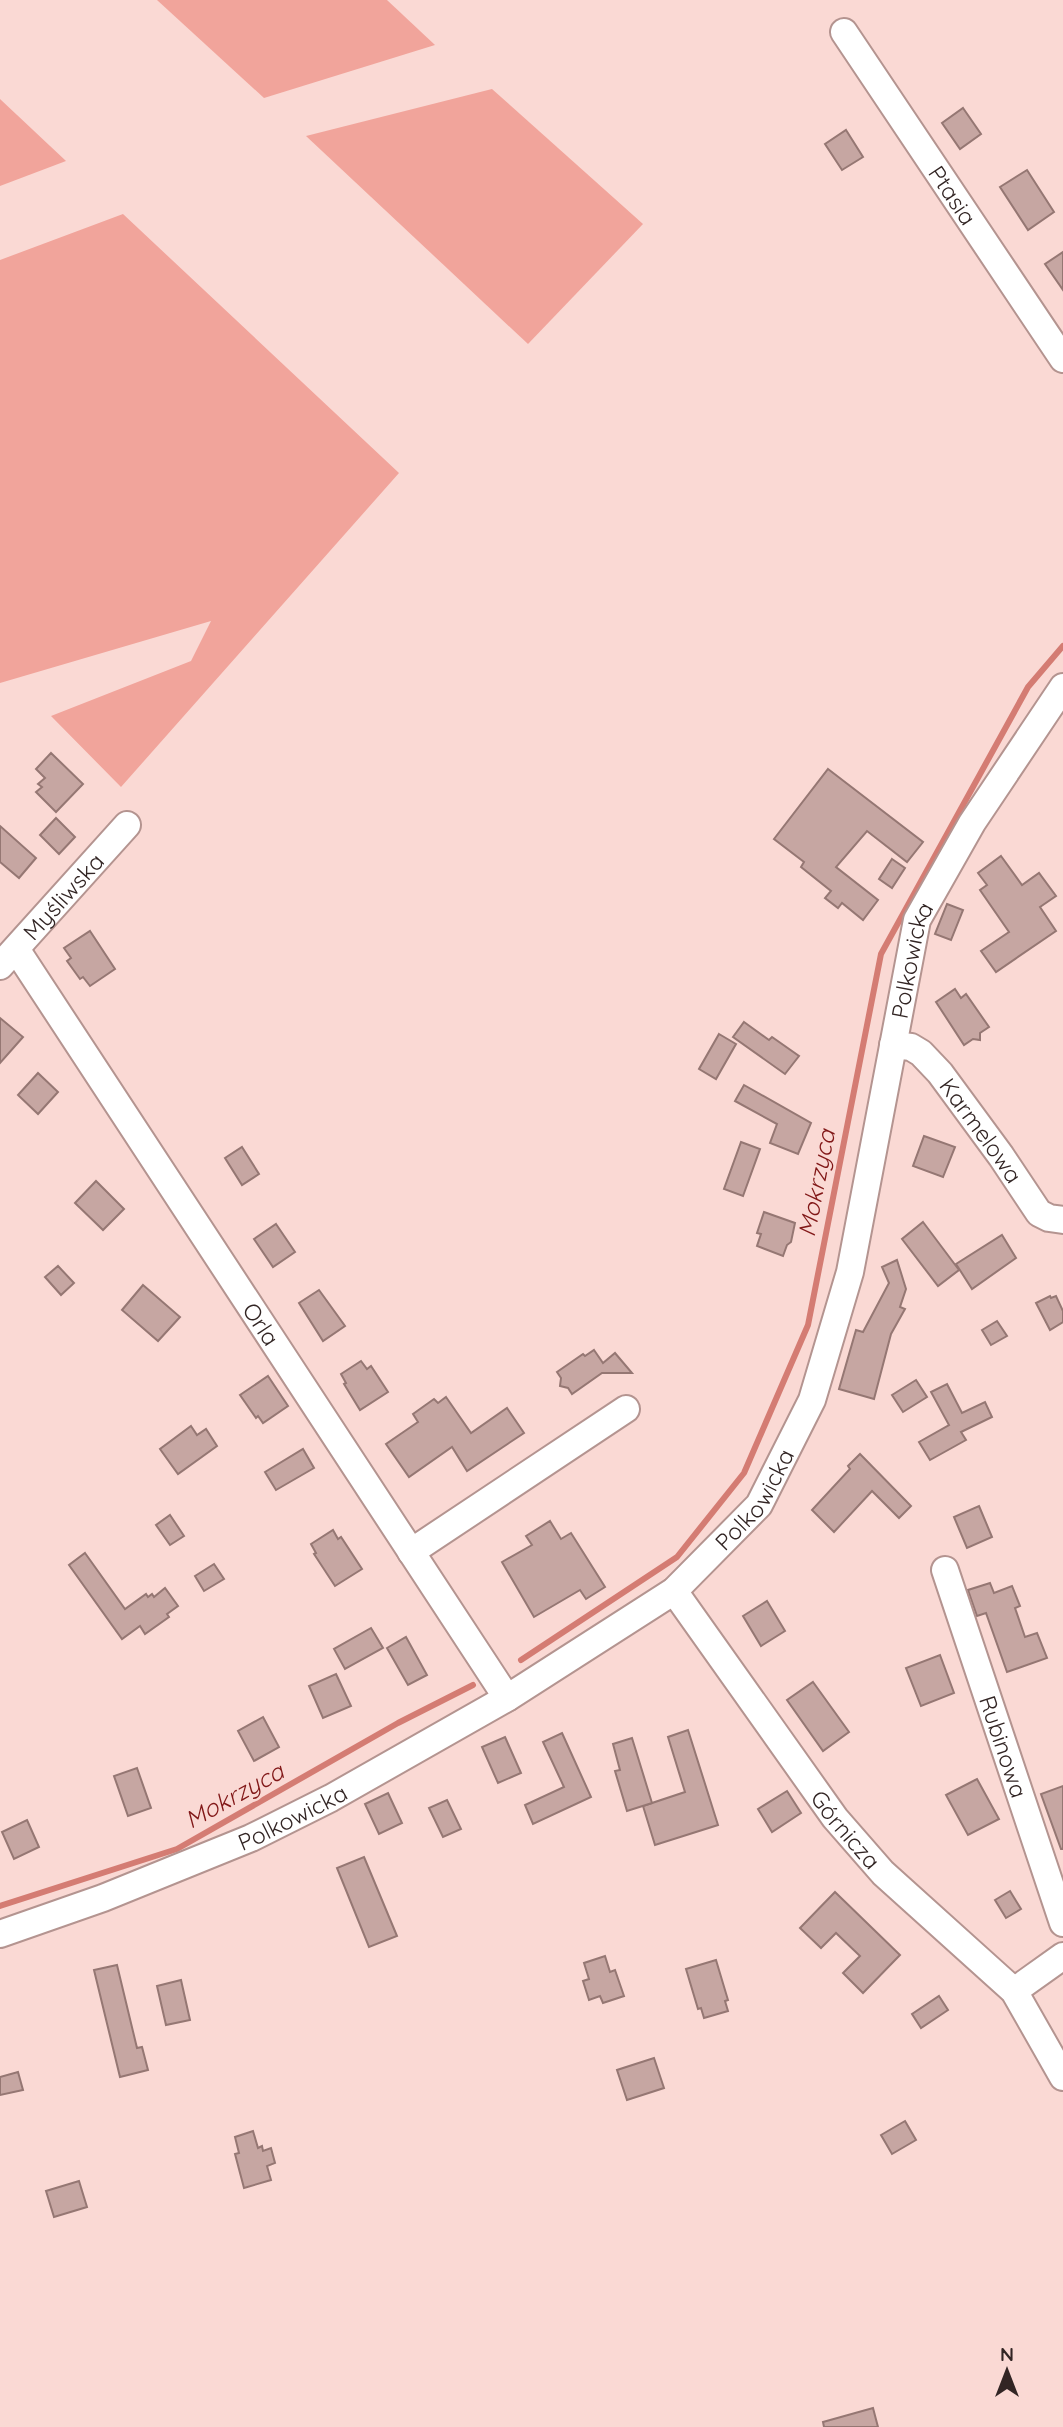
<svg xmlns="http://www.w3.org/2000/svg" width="1063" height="2427" font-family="Quicksand,sans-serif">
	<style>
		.green { fill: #f1a49b }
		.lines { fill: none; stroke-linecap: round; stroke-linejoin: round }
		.stream { stroke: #d47c73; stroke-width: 6 }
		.building { fill: #c6a6a2; stroke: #957773; stroke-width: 2 }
		.minor-casing { stroke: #b49490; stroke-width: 30 }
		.minor { stroke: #fff; stroke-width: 26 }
		.labels { text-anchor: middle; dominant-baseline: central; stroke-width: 5; stroke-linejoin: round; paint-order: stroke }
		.street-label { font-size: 23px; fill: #322524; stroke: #fad9d4 }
		.water-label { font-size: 24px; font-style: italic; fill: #811717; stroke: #fad9d4 }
	</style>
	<rect width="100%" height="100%" fill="#fad9d4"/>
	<g class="green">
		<polygon points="157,0 387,0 435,45 264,98"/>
		<polygon points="492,89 643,224 528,344 306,136"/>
		<polygon points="0,99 66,161 0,186"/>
		<polygon points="123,214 399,473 121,787 51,716 191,661 211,621 0,683 0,260"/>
	</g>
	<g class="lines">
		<g class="stream">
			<polyline points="521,1660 677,1557 744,1473 808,1325 881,954 1028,687 1063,646"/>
			<polyline points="0,1906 177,1849 398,1723 473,1685"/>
		</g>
	</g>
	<g class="building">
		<polygon points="963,108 981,134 960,149 942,123"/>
		<polygon points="846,130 863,157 842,170 825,144"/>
		<polygon points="1027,170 1054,212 1028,230 1000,187"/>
		<polygon points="1063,252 1063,290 1045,264"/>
		<polygon points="51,753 83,784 56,812 36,792 42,787 38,784 45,778 36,769"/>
		<polygon points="828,769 923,842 907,862 867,831 836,867 878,900 863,920 842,903 838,908 825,898 831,891 801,867 804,862 774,839"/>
		<polygon points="56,818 75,837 59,854 40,835"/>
		<polygon points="0,826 36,858 19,878 0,862"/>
		<polygon points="1001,856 1022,885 1039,873 1056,896 1040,907 1056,931 996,972 981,951 1009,932 980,890 987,885 978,873"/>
		<polygon points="892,859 905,868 892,888 879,879"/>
		<polygon points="947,904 963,910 951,940 935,934"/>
		<polygon points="90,931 115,969 90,986 83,977 80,979 67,961 71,958 64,948"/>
		<polygon points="955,989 961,998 966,994 989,1027 980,1033 980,1040 973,1039 964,1045 936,1002"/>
		<polygon points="0,1018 23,1037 0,1063"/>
		<polygon points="744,1022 769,1040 772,1037 799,1056 785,1074 733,1037"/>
		<polygon points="719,1034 736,1044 716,1079 699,1069"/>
		<polygon points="38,1073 58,1092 38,1114 18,1095"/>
		<polygon points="744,1085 811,1123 798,1154 770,1143 777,1124 735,1101"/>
		<polygon points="924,1136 955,1147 943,1177 913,1166"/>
		<polygon points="741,1142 760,1149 743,1196 724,1189"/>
		<polygon points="242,1147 259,1174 242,1185 225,1158"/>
		<polygon points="96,1181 124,1209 103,1230 75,1203"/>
		<polygon points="764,1212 795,1223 791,1242 787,1245 783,1256 757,1246 761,1234 757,1233"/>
		<polygon points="923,1222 959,1270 938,1286 902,1239"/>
		<polygon points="276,1224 295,1252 273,1267 254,1239"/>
		<polygon points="1002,1235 1016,1258 972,1289 956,1264"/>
		<polygon points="897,1260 906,1289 900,1307 905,1309 891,1334 874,1399 839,1389 856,1330 863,1332 889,1283 882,1267"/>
		<polygon points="58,1266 74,1283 61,1295 45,1277"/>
		<polygon points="143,1285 180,1317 158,1341 122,1310"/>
		<polygon points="319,1290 345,1326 323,1341 299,1303"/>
		<polygon points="1050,1296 1051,1298 1056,1296 1063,1311 1063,1322 1050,1330 1036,1303"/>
		<polygon points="997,1321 1007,1336 991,1345 982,1330"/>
		<polygon points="594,1350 603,1363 615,1353 632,1373 602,1373 572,1394 568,1388 560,1386 561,1378 557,1372 583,1354 585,1356"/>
		<polygon points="361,1361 367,1369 371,1366 388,1392 360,1410 344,1384 346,1383 341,1374"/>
		<polygon points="268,1376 288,1406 263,1423 258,1416 256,1418 240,1395"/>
		<polygon points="916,1380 927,1397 903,1412 892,1395"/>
		<polygon points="947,1384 962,1413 985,1402 992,1417 961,1432 966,1440 930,1460 919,1442 949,1425 931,1392"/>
		<polygon points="446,1397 471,1433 507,1408 524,1433 467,1471 452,1447 409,1477 386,1444 418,1422 413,1414 434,1399 438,1403"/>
		<polygon points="191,1426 197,1435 206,1429 217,1446 178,1474 160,1449"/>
		<polygon points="303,1449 314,1468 276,1490 265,1472"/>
		<polygon points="860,1454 911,1506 899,1518 872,1491 834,1532 812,1510 850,1469 848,1466"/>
		<polygon points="979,1506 992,1537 967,1548 954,1517"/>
		<polygon points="170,1515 184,1536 170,1545 156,1525"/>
		<polygon points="550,1521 561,1539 571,1533 605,1587 586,1599 580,1590 534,1617 502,1562 532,1545 526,1536"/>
		<polygon points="333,1530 338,1539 341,1537 362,1569 335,1586 314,1554 316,1553 311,1544"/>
		<polygon points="85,1553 125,1609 146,1594 148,1597 152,1594 154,1597 165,1588 178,1606 167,1614 169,1617 145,1634 140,1626 122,1639 69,1565"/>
		<polygon points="214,1564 224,1579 204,1591 195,1576"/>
		<polygon points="990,1583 994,1593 1012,1586 1020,1606 1015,1608 1025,1637 1037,1633 1047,1658 1007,1672 986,1613 977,1616 968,1590"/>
		<polygon points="767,1601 785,1631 761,1646 743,1616"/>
		<polygon points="371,1628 383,1648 345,1669 334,1649"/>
		<polygon points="406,1637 427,1675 408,1685 387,1648"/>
		<polygon points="940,1655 954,1693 921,1706 906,1668"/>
		<polygon points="336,1674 351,1706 323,1718 309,1686"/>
		<polygon points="813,1682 849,1732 823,1751 787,1700"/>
		<polygon points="263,1717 279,1747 254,1761 238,1731"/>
		<polygon points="688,1730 718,1825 655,1845 643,1806 685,1792 668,1737"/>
		<polygon points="562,1733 591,1797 533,1824 525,1805 564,1787 543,1742"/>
		<polygon points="505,1737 521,1773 498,1783 482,1747"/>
		<polygon points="632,1738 652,1803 627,1811 615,1771 620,1770 613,1744"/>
		<polygon points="137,1768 151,1808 128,1816 114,1776"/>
		<polygon points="977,1779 999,1819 968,1835 946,1795"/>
		<polygon points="1063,1786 1063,1849 1061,1849 1041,1794"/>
		<polygon points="787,1791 801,1813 772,1832 758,1809"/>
		<polygon points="388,1793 402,1823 379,1834 365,1804"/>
		<polygon points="447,1800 461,1829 443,1837 429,1808"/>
		<polygon points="27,1820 39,1847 14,1859 2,1832"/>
		<polygon points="364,1857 397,1936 369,1947 337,1868"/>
		<polygon points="1010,1891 1021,1909 1006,1918 995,1900"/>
		<polygon points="835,1892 900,1955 863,1993 843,1973 860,1956 836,1933 821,1948 800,1928"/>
		<polygon points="605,1956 610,1972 615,1970 624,1996 603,2003 600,1996 589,2000 583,1981 589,1979 584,1963"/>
		<polygon points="716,1960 728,2000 725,2001 728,2011 704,2018 701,2008 698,2009 686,1969"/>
		<polygon points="117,1965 137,2048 142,2047 148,2070 120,2077 94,1970"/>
		<polygon points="181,1980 190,2020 166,2025 157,1986"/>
		<polygon points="939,1996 948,2010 921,2028 912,2014"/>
		<polygon points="654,2058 664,2088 627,2100 617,2070"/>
		<polygon points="18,2072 23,2090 0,2095 0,2077"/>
		<polygon points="905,2121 916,2140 892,2154 881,2135"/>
		<polygon points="253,2131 258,2148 262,2146 263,2151 271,2148 275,2163 267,2166 271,2180 244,2188 235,2154 239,2153 235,2137"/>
		<polygon points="79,2181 87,2207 54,2217 46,2191"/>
		<polygon points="873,2408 878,2427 824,2427 823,2422"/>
	</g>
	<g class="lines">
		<g class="minor-casing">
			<g id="minor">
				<path id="s1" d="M844,32L1063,359"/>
				<path id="s2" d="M16,949L507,1698"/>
				<path id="s3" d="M0,966L127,825"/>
				<path id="s4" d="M893,1045L911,1047L921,1053L940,1073L1001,1156L1039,1213L1049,1218L1063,1220"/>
				<polyline points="411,1552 626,1409"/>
				<path id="s5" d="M945,1570L1063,1923"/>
				<path id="s6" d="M674,1591L835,1818L883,1873L1014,1991L1063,2077"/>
				<path id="s7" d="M0,1934L103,1898L251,1838L331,1798L507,1698L674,1591L759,1505L812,1400L850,1272L917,920L972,823L1063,687"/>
				<polyline points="1014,1991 1063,1956"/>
			</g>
		</g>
		<use href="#minor" class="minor"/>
	</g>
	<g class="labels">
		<g class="street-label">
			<text stroke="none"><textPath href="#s1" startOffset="196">Ptasia</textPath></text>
			<text stroke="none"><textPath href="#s3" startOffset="94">Myśliwska</textPath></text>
			<text stroke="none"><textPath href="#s7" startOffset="1449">Polkowicka</textPath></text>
			<text stroke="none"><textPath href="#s4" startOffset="128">Karmelowa</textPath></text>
			<text stroke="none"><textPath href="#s2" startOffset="448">Orla</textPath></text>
			<text stroke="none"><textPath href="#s7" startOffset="882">Polkowicka</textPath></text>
			<text stroke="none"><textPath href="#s5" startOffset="186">Rubinowa</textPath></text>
			<text stroke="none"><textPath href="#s7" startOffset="315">Polkowicka</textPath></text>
			<text stroke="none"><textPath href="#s6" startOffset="294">Górnicza</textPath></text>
		</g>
		<g class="water-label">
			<text transform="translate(816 1183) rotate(-79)">Mokrzyca</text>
			<text transform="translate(234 1795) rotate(-29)">Mokrzyca</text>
		</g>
	</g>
	<g transform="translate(1007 2371)" stroke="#fad9d4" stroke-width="5" paint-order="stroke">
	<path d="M0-5L12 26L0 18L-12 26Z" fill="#322524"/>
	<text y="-10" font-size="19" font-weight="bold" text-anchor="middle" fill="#322524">N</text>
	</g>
</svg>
